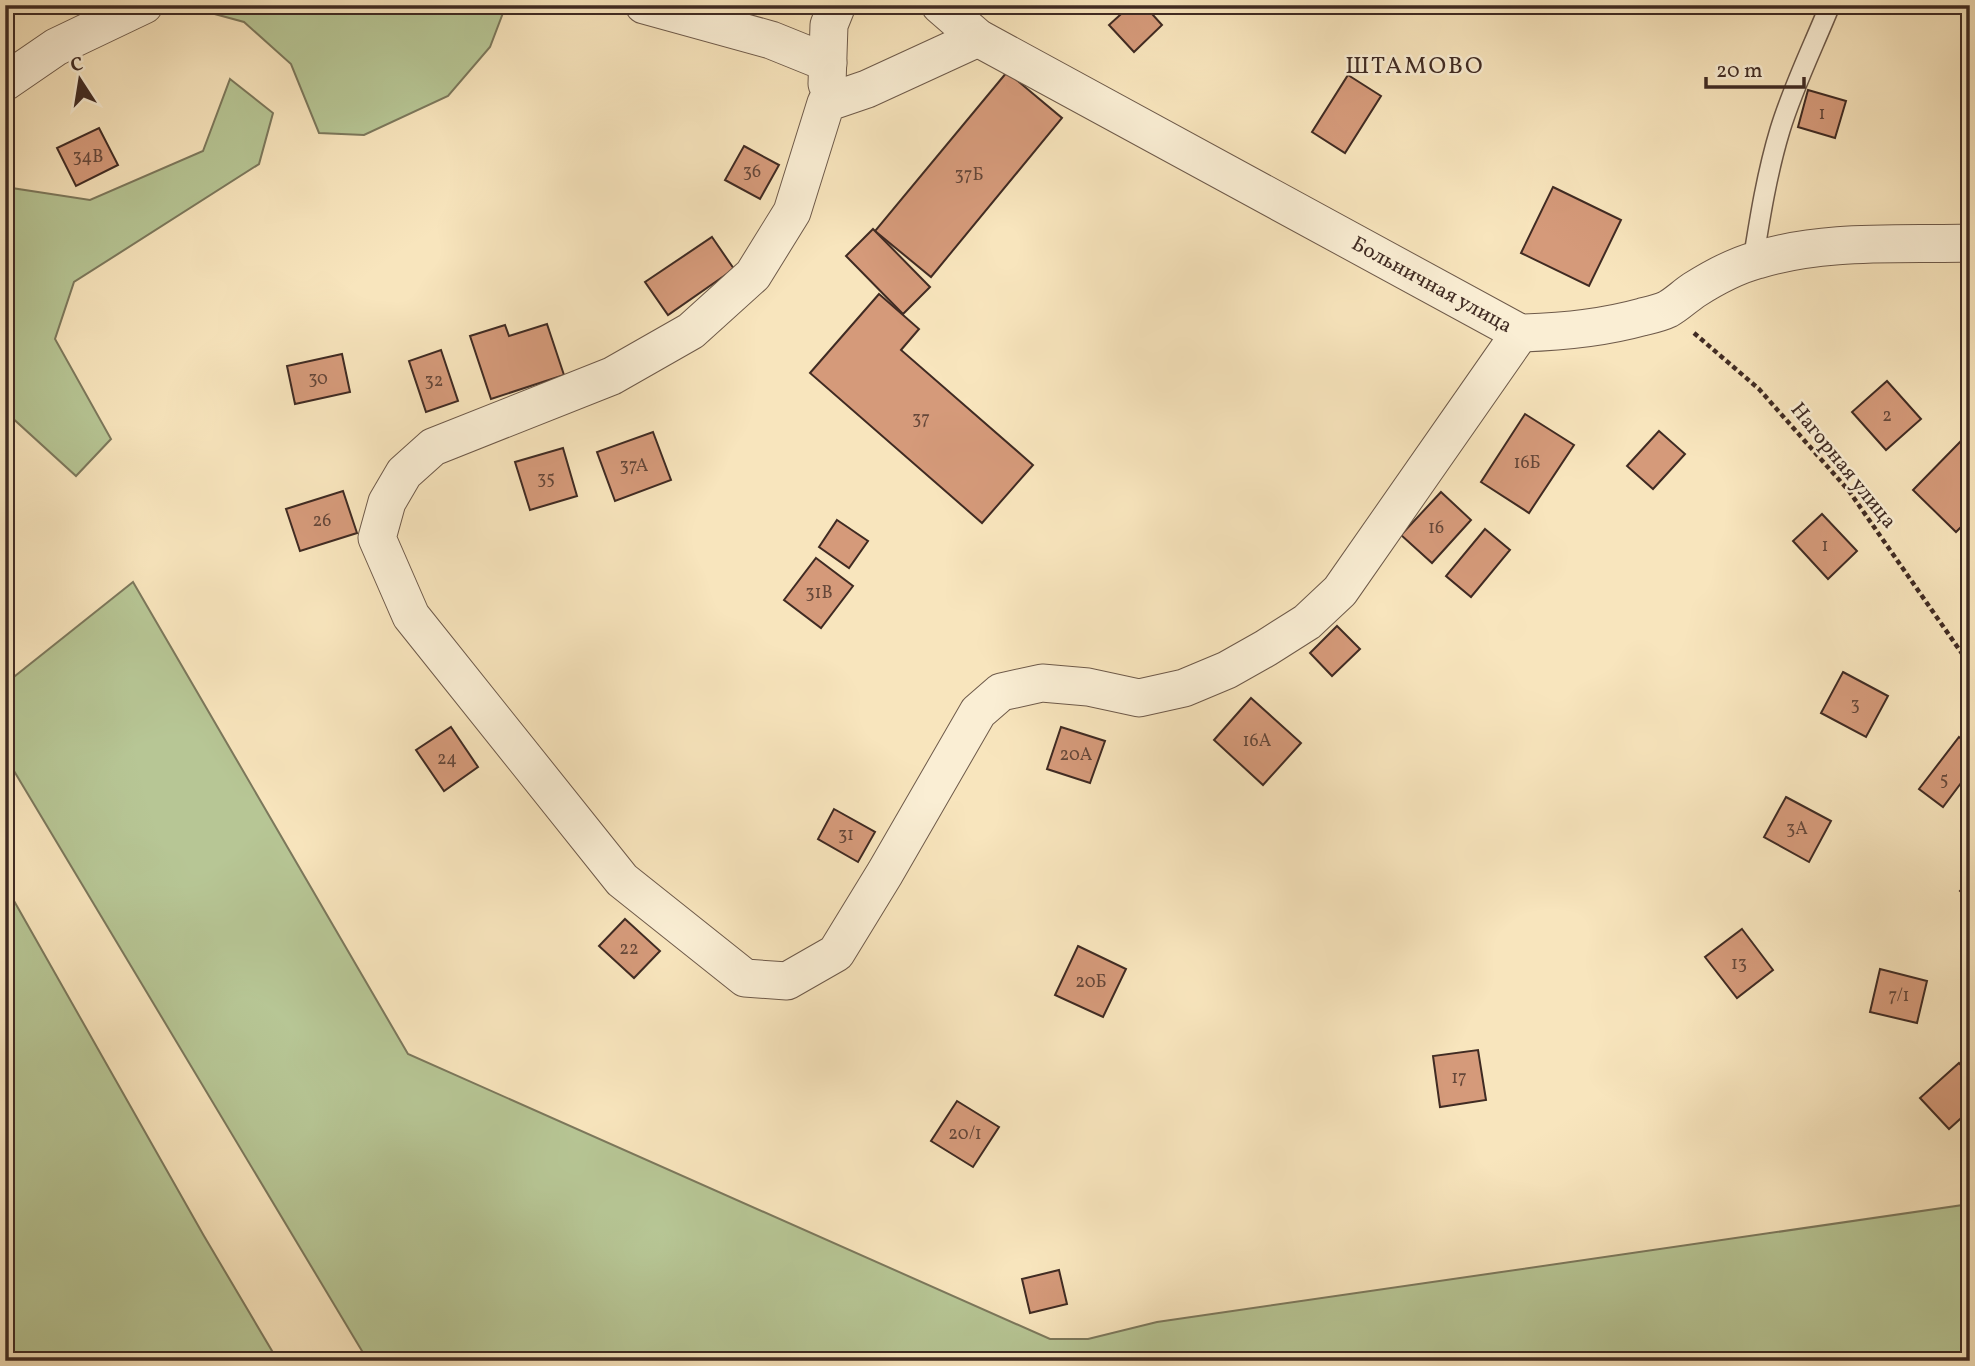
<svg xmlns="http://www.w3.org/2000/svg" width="1975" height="1366" font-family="Vollkorn,serif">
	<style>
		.green { fill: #b7c695; stroke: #7c785c; stroke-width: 2 }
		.building { fill: #d59a7a; stroke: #402b23; stroke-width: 2 }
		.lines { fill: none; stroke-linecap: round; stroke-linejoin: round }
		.lane-casing { stroke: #6e5a4a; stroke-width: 22 }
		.street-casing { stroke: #6e5a4a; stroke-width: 39 }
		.path { stroke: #402b23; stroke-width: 4.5; stroke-dasharray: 5 3.5; stroke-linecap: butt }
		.lane { stroke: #faeed4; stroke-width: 19 }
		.street { stroke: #faeed4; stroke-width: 37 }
		.labels { text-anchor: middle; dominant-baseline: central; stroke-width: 5; stroke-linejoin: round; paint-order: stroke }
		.number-label { font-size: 18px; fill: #654739 }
		.street-label { font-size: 21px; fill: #402b23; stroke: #faeed4 }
		.quarter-label { font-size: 24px; letter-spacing: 2px; fill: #402b23; stroke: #faeed4 }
	</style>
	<rect width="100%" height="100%" fill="#f8e5bd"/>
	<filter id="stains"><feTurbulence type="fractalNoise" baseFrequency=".00286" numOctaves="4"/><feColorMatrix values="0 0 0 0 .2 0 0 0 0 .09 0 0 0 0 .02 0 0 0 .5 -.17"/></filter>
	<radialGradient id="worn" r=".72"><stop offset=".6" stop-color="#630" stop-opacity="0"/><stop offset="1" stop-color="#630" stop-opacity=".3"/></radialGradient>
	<g class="green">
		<polygon points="186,5 506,5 490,47 448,96 364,135 319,133 291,64 244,22 185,6"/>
		<polygon points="230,79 273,113 259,164 74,282 55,339 111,439 76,476 9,415 5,419 5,187 90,200 203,151"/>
		<polygon points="133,582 408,1054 1050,1339 1088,1339 1157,1322 1970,1204 1970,1361 368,1361 5,756 5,684"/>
		<polygon points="5,885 204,1236 278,1361 5,1361"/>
	</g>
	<g class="building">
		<polygon points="1131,5 1144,5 1162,25 1134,52 1109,25"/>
		<polygon points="1007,72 1062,118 931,277 875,231"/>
		<polygon points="1348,75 1381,96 1345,153 1312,132"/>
		<polygon points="1808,90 1846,101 1835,138 1798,127"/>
		<polygon points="99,128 118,165 76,186 57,148"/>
		<polygon points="744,146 779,165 760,199 725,180"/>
		<polygon points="1553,187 1621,220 1589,286 1521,253"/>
		<polygon points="873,229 930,287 903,314 846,256"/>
		<polygon points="712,237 734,269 668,315 645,282"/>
		<polygon points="879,294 919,329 901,350 1033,465 982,523 810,373"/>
		<polygon points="547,324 564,375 491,399 470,336 505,325 509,336"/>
		<polygon points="441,350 458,401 426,412 409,361"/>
		<polygon points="342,354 350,392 295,404 287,366"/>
		<polygon points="1887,381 1921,419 1886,450 1852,412"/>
		<polygon points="1525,414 1574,445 1529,513 1481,482"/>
		<polygon points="1659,431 1685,454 1653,489 1627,466"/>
		<polygon points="653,432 671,480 615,501 597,452"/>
		<polygon points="1960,442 1970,452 1970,518 1956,532 1913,490"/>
		<polygon points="563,448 577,496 530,510 515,462"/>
		<polygon points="343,491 357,533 300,551 286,509"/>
		<polygon points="1441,492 1471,520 1432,563 1401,535"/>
		<polygon points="1822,514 1857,551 1828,579 1793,541"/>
		<polygon points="837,520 868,541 849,568 819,547"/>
		<polygon points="1485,529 1510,550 1471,597 1446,576"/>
		<polygon points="816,558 853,586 821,628 784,600"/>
		<polygon points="1337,626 1360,649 1332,676 1310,653"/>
		<polygon points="1843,672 1888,696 1866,737 1821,713"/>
		<polygon points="1251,698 1301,743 1263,785 1214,740"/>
		<polygon points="451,727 478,767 444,791 416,750"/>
		<polygon points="1061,727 1105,741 1090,783 1047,769"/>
		<polygon points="1959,737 1970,746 1970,771 1943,807 1919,789"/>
		<polygon points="1786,797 1831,821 1809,862 1764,837"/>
		<polygon points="834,809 875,832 858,862 818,839"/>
		<polygon points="1970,881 1970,900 1960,891"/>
		<polygon points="625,919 660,951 634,978 599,946"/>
		<polygon points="1742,929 1773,970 1737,998 1705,957"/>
		<polygon points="1078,946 1126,969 1103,1017 1055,995"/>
		<polygon points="1880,969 1927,981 1917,1023 1870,1012"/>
		<polygon points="1478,1050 1486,1100 1440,1107 1433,1056"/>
		<polygon points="1959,1063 1970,1075 1970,1110 1949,1129 1920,1098"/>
		<polygon points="957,1101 999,1127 973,1167 931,1141"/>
		<polygon points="1059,1270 1067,1304 1030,1313 1022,1279"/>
	</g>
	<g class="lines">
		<g class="lane-casing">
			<path id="lane" d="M1753,261C1760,217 1767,173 1780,130C1793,87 1813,47 1830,5"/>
		</g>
		<g class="street-casing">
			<g id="street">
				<polyline points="644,5 771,40 828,63"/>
				<path id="s1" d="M940,5L978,38L1520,333C1562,332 1602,328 1642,317C1650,315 1660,313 1668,309C1677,304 1685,296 1694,290C1713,278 1735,266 1757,260C1825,239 1899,245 1970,243"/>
				<polyline points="978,38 867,89 826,103 792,212 753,275 691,331 612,376 433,447 404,473 387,502 377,538 411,616 622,880 745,978 787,981 836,953 885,873 978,712 1001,692 1042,683 1088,687 1139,698 1184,688 1227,670 1266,648 1307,622 1340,591 1520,333"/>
				<polyline points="5,82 56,47 144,5"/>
				<polyline points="827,84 829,25 837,5"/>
			</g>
		</g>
		<polyline class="path" points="1694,333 1759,389 1849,491 1970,665"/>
		<use href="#lane" class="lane"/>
		<use href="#street" class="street"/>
	</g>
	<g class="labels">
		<g class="number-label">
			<text x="1822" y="114">1</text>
			<text x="88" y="157">34В</text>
			<text x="752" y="172">36</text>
			<text x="969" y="175">37Б</text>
			<text x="318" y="379">30</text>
			<text x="434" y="381">32</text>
			<text x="1887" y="416">2</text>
			<text x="921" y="419">37</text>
			<text x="1527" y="463">16Б</text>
			<text x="634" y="466">37А</text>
			<text x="546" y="479">35</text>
			<text x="322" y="521">26</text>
			<text x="1436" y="528">16</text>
			<text x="1825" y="546">1</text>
			<text x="819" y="593">31В</text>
			<text x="1855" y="705">3</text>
			<text x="1257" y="741">16А</text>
			<text x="1076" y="755">20А</text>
			<text x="447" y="759">24</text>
			<text x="1944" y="780">5</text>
			<text x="1797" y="829">3А</text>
			<text x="846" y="835">31</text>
			<text x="629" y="949">22</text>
			<text x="1739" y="964">13</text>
			<text x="1091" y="982">20Б</text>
			<text x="1899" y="996">7/1</text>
			<text x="1459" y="1078">17</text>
			<text x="965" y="1134">20/1</text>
		</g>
		<g class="street-label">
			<text stroke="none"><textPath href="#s1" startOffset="567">Больничная улица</textPath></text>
			<text transform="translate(1843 466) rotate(51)">Нагорная улица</text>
		</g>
		<g class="quarter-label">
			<text x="1415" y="67">ШТАМОВО</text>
		</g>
	</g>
	<rect width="1975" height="1366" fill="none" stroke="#f8e5bd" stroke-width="28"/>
	<rect x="7" y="7" width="1961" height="1352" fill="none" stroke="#402b23" stroke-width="3.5"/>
	<rect x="14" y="14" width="1947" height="1338" fill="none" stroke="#402b23" stroke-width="2"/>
	<g transform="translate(80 80) rotate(348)" stroke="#faeed4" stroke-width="5" paint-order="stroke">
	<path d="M0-5L12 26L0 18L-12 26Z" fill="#402b23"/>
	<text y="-10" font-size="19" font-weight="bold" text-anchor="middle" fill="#402b23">С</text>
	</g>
	<path d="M1706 77v10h98v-10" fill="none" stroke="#402b23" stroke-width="3.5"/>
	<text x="1716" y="77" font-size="21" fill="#402b23" stroke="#faeed4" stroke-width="5" paint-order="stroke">20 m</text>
	<rect width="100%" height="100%" filter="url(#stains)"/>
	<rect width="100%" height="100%" fill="url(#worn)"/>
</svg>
